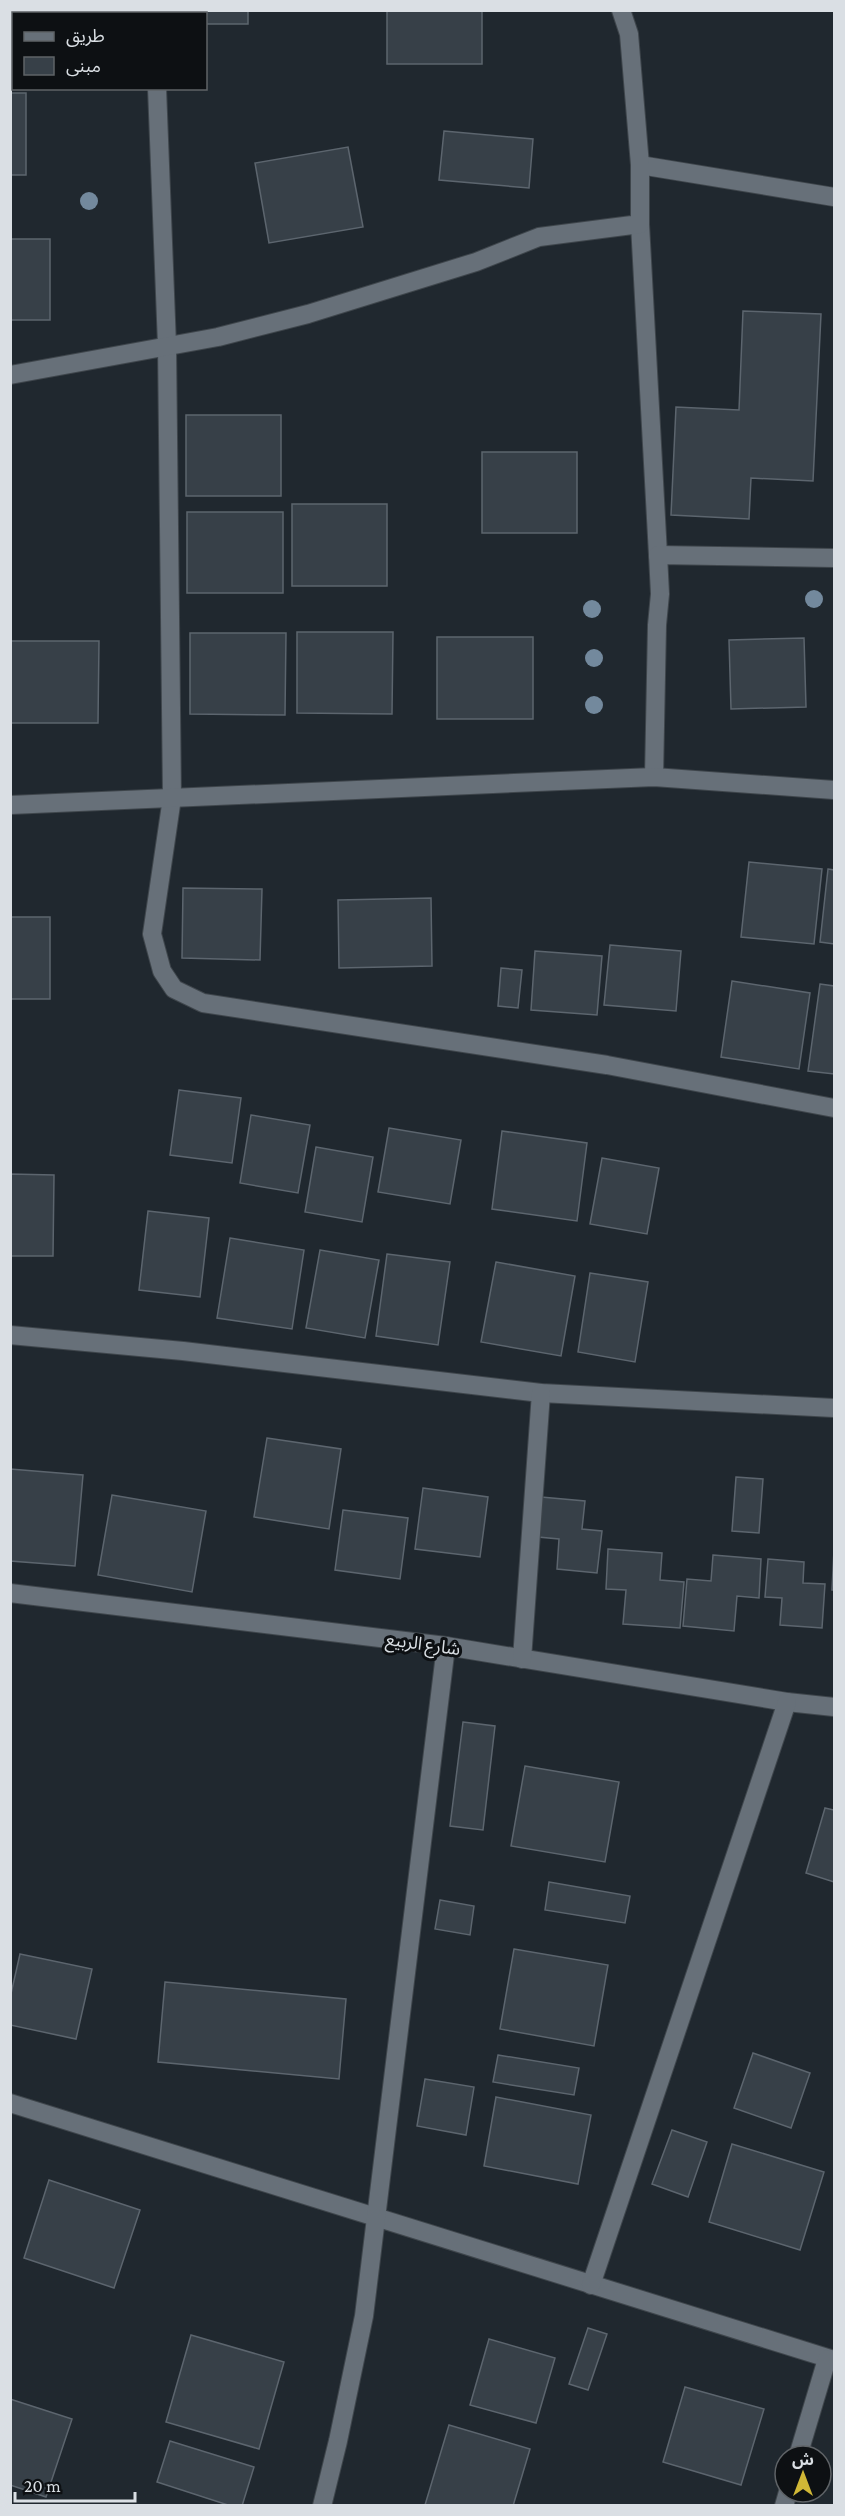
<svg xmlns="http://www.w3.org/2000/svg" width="845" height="2516" font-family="'Crimson Pro','Noto Sans Arabic',serif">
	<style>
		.building { fill: #374048; stroke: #5c656e; stroke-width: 1.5 }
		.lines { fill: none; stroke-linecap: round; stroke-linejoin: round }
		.street-casing { stroke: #3f464c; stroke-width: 20 }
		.street { stroke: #677079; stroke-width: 18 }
		.tree { fill: #73899d }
		.labels { text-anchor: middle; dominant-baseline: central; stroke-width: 6; stroke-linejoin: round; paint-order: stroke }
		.street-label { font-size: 18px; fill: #dadfe4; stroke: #0d1013 }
	</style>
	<rect width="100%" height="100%" fill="#20282f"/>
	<g class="building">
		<polygon points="166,10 248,10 248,24 206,24 206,14 166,14"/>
		<rect x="387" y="10" width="95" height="54"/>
		<rect x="10" y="93" width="16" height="82"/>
		<polygon points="444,131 533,139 529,188 439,180"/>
		<polygon points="348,147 363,227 269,243 255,163"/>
		<rect x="10" y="239" width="40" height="81"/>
		<polygon points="743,311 821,314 813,481 751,478 749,519 671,515 676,407 739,410"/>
		<rect x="186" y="415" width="95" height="81"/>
		<rect x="482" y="452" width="95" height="81"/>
		<rect x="292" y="504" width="95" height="82"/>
		<rect x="187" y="512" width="96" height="81"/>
		<polygon points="297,632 393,632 392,714 297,713"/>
		<polygon points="190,633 286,633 285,715 190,714"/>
		<rect x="437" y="637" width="96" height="82"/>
		<polygon points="804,638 806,707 731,709 729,640"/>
		<polygon points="10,641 99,641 98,723 10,723"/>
		<polygon points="749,862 822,869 814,944 741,937"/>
		<polygon points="828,869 834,870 834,944 820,942"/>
		<polygon points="183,888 262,889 260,960 182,958"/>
		<polygon points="431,898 432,966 339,968 338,900"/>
		<rect x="10" y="917" width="40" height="82"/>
		<polygon points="610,945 681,951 676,1011 604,1005"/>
		<polygon points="535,951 602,956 597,1015 531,1010"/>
		<polygon points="501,968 522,970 518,1008 498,1006"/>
		<polygon points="732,981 810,993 799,1069 721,1057"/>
		<polygon points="820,984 834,986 834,1074 808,1071"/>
		<polygon points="179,1090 241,1098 232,1163 170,1155"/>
		<polygon points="251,1115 310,1125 298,1193 240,1183"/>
		<polygon points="389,1128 461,1140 450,1204 378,1192"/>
		<polygon points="502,1131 587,1143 577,1221 492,1209"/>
		<polygon points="316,1147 373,1157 362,1222 305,1212"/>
		<polygon points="602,1158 659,1168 647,1234 590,1224"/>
		<polygon points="10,1174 54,1175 53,1256 10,1256"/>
		<polygon points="148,1211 209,1218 200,1297 139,1290"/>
		<polygon points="230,1238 304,1250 292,1329 217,1318"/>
		<polygon points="320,1250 379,1260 365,1338 306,1328"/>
		<polygon points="387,1254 450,1262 438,1345 376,1336"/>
		<polygon points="496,1262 575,1276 561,1356 481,1342"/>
		<polygon points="590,1273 648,1282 635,1362 578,1352"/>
		<polygon points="267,1438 341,1449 329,1529 254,1517"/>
		<polygon points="10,1469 83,1475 75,1566 10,1561"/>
		<polygon points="736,1477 763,1479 759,1533 732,1531"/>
		<polygon points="423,1488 488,1497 480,1557 415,1549"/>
		<polygon points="112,1495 206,1511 192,1592 98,1575"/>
		<polygon points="541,1497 585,1501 582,1529 602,1531 597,1573 557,1569 559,1539 538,1537"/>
		<polygon points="343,1510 408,1518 400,1579 335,1570"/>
		<polygon points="608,1549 662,1553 660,1580 684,1582 680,1628 623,1624 626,1590 606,1589"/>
		<polygon points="834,1550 834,1590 832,1590"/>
		<polygon points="713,1555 761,1559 759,1598 737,1596 734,1631 683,1626 687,1579 711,1581"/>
		<polygon points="768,1559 804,1562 803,1583 825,1584 822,1628 780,1625 782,1598 765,1597"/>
		<polygon points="463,1722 495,1726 483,1830 450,1826"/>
		<polygon points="525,1766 619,1782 605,1862 511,1846"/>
		<polygon points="825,1808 834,1810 834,1882 806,1873"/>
		<polygon points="549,1882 630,1896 625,1923 545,1910"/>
		<polygon points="440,1900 474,1906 470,1935 435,1929"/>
		<polygon points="514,1949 608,1965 594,2046 500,2029"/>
		<polygon points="20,1954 92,1969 76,2039 10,2025 10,1998"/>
		<polygon points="165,1982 346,1999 339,2079 158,2062"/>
		<polygon points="753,2053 810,2073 791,2128 734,2108"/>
		<polygon points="498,2055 579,2068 574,2095 493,2082"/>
		<polygon points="425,2079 474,2087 466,2135 417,2126"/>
		<polygon points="496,2097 591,2115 578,2184 484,2166"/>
		<polygon points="672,2130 707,2142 688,2197 652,2184"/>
		<polygon points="732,2144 824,2172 800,2250 709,2222"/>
		<polygon points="49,2180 140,2210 114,2288 24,2258"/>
		<polygon points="588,2328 607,2334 588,2390 569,2384"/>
		<polygon points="191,2335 284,2362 259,2449 166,2422"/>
		<polygon points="489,2339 555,2358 536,2423 470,2405"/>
		<polygon points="685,2387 764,2409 741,2485 663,2462"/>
		<polygon points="10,2399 72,2419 46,2497 10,2485"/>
		<polygon points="449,2425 530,2449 513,2506 425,2505"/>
		<polygon points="170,2441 254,2467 242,2506 231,2506 157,2482"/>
	</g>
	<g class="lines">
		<g class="street-casing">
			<g id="street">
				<polyline points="154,10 154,14"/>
				<polyline points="157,88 167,345 172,798 152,934 162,971 174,989 203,1003 607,1065 834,1108"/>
				<polyline points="640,165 834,197"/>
				<polyline points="640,224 658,555"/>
				<polyline points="10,375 218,337 308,314 476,262 539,237 640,224 640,165 629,34 621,10"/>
				<polyline points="654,777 657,625 660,594 658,555 834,558"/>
				<polyline points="10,805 654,777 834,790"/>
				<polyline points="10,1335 183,1351 541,1393 834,1408"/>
				<polyline points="10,1593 446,1646 787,1702 834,1707"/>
				<polyline points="522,1659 541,1393"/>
				<polyline points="10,2103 834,2360"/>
				<polyline points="591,2285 787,1702"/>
				<polyline points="798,2456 827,2359"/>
				<polyline points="322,2506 338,2441 364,2316 446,1646"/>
				<polyline points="784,2506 788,2492"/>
			</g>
		</g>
		<use href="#street" class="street"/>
	</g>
	<g class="tree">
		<circle cx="89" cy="201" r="9"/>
		<circle cx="814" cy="599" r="9"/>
		<circle cx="592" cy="609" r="9"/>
		<circle cx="594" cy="658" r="9"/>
		<circle cx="594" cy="705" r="9"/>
	</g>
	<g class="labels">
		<g class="street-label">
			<text transform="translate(423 1644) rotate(8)">شارع الربيع</text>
		</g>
	</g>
	<rect width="845" height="2516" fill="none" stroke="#dadfe4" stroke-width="24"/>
	<rect x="12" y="12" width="195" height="78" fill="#0d1013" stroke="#5f6367" stroke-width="1.5"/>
	<rect x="24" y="32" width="30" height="9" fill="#677079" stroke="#5f6367" stroke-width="1.5"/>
	<text x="66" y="42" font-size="18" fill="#dadfe4">طريق</text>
	<rect x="24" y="57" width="30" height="18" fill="#374048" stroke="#5f6367" stroke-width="1.5"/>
	<text x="66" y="72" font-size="18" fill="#dadfe4">مبنى</text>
	<g transform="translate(803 2474)"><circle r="28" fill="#0d1013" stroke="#5f6367" stroke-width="1.5"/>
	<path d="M0-4.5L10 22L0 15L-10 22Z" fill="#d0b736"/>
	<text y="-9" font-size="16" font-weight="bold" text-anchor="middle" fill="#dadfe4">ش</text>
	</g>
	<path d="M15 2492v9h120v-9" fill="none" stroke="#dadfe4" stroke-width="3"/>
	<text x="24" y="2492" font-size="18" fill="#dadfe4" stroke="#0d1013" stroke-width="4.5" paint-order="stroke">20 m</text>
</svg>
